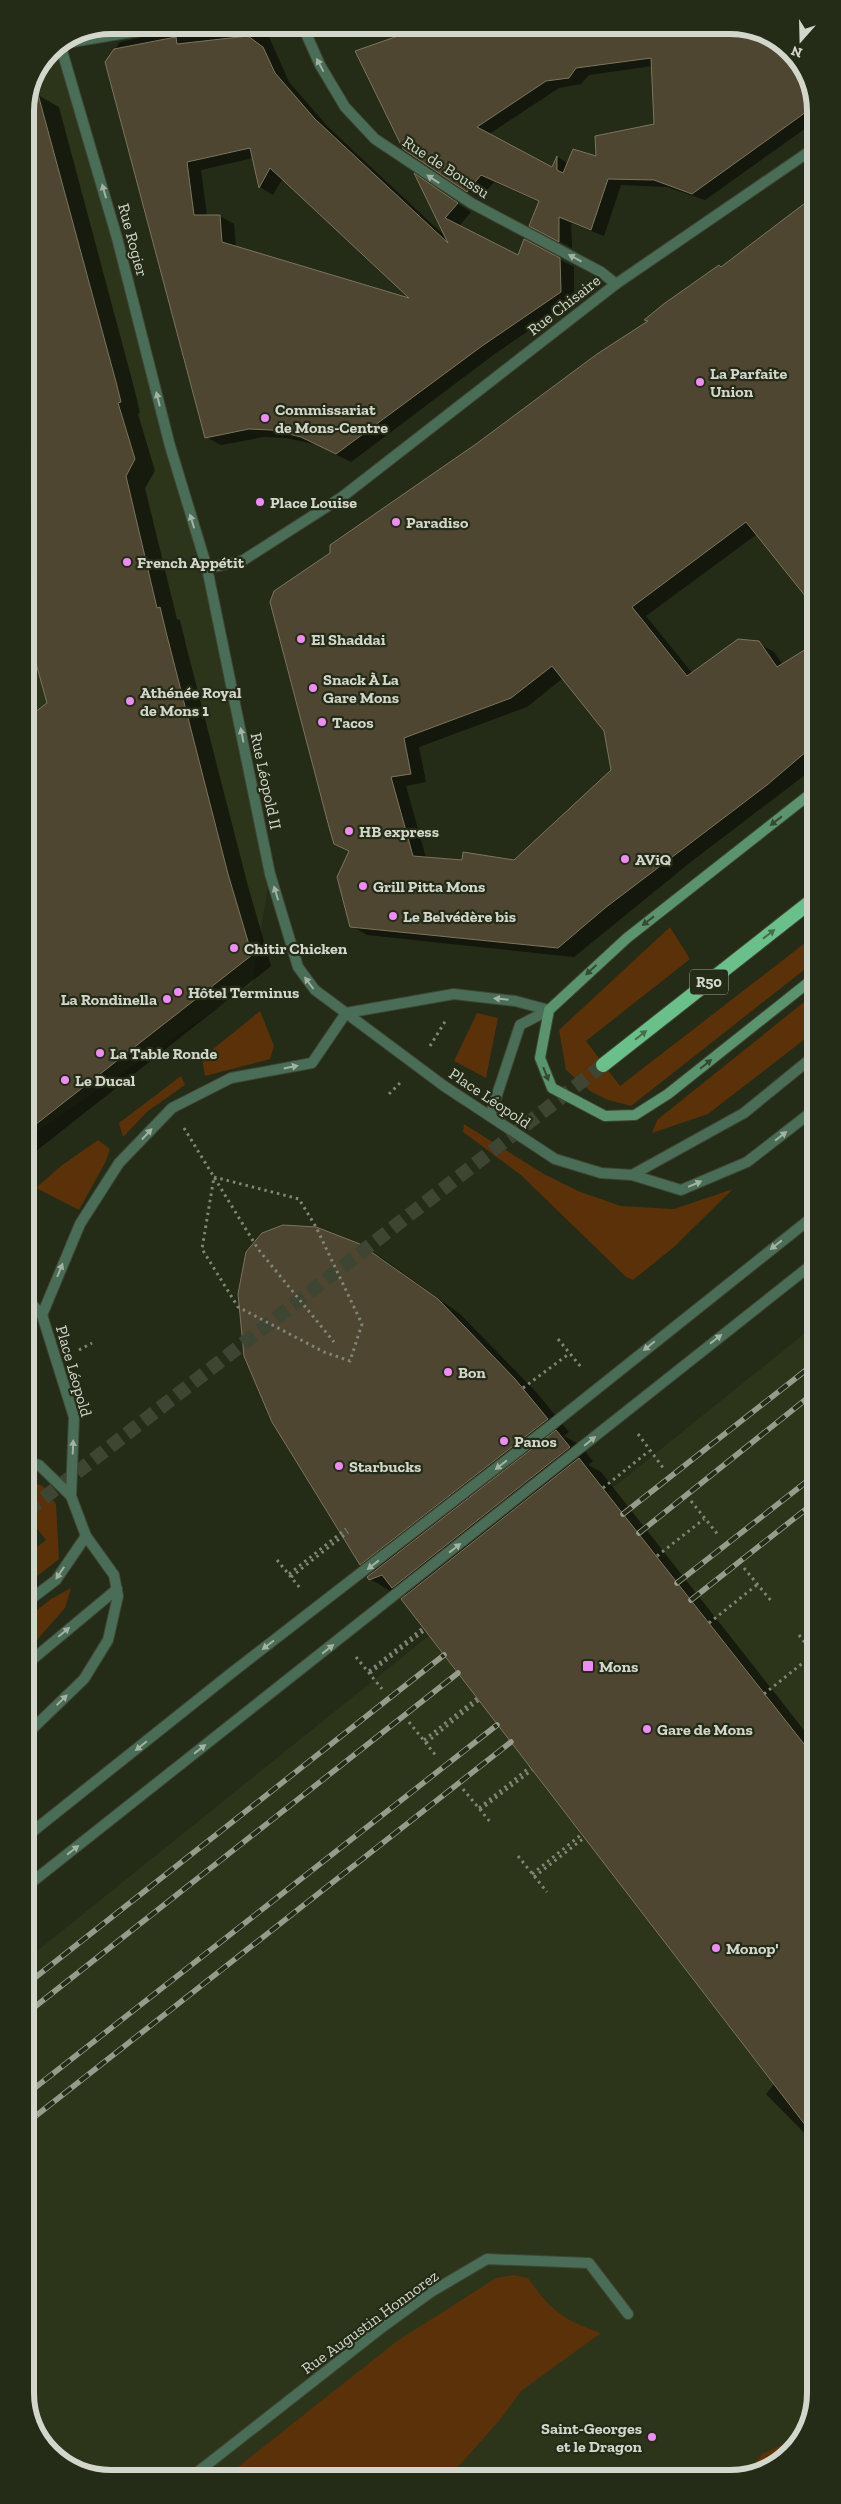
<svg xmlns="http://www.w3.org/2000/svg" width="841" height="2504" font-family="'Zilla Slab',serif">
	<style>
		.built { fill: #2c341a }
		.green { fill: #5a3108 }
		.shadow { fill: #0007; fill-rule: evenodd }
		.building { fill: #4e4631; stroke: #7c745d; fill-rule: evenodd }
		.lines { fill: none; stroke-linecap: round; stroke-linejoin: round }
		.trunk-tunnel { stroke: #3e4532; stroke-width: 14; stroke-dasharray: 14 7; stroke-linecap: butt }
		.service-casing { stroke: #404734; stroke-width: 12 }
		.minor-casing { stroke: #404734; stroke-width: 12 }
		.tertiary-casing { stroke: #404734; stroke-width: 12 }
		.secondary-casing { stroke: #404734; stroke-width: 12 }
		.trunk-casing { stroke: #404734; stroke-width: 16 }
		.path { stroke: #7f8575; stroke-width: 3; stroke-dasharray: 2.5 4; stroke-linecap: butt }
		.service { stroke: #496d56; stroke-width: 10 }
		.minor { stroke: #496d56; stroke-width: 10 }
		.tertiary { stroke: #496d56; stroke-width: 10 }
		.secondary { stroke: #59946f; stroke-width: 10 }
		.trunk { stroke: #6ac08a; stroke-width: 14 }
		.rail-casing { stroke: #969b8c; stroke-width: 5.5 }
		.rail { stroke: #242b17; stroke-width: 4; stroke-dasharray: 11; stroke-linecap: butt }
		.oneway { fill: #a3b2a2 }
		.oneway2 { fill: #344a31 }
		.oneway3 { fill: #446e4b }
		.poi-dot { fill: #ef8bf6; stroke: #242b17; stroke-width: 2 }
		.labels { text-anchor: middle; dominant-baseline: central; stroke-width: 4.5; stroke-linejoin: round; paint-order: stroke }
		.shield { fill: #242b17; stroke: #9ea395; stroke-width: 1 }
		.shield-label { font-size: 15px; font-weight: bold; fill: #d3d7cb }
		.street-label { font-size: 16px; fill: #d3d7cb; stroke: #242b17 }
		.poi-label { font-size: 16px; font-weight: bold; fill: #d3d7cb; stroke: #242b17; text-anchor: start }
		.rim { fill: none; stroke: #d3d7cb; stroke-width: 6 }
	</style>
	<rect width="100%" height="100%" fill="#242b17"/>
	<g class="built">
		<polygon points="60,44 207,568 270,874 252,984 26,1139 25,106 50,50"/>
		<polygon points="815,1325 816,2393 798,2446 752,2476 105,2479 55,2458 28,2415 27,1959"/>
	</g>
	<g class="green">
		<polygon points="670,927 690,959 586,1041 620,1086 814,936 814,962 631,1106 608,1100 590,1091 566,1070 559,1030"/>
		<polygon points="814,994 814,1032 708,1114 652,1133 657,1120"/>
		<polygon points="260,1011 274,1046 270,1059 205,1076 202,1058"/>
		<polygon points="477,1013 498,1018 486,1078 454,1061"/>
		<polygon points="181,1076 185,1085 148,1111 123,1137 119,1123"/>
		<polygon points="464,1124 544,1174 578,1191 621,1206 674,1209 733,1189 674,1247 633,1280 626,1277 522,1176 463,1132"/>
		<polygon points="98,1140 110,1149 106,1161 79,1210 36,1188 61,1166"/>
		<polygon points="27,1480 43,1486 56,1504 59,1559 27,1584 27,1555 46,1540 27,1516"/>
		<polygon points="71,1588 65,1608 37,1640 27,1648 27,1618 51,1599"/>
		<path d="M513,2275L528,2278C551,2311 564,2320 601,2333L521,2391L499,2421L449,2477L224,2478L397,2341L496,2278Z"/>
		<polygon points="801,2436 798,2446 752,2476 745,2476 762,2454"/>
	</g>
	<g class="shadow">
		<path d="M736,25L786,46L813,89V123L705,200L667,187L621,185L604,236L571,223L572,248L543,233L540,202L494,182L480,198L468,191L357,52ZM652,66L656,125L597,157L568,164L558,157L553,169L489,134L559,88L581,84L589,75Z"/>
		<path d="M266,30L289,82L329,128L447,238L429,185L471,212L459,226L519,256L559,259L574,267V300L496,353L351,462L317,445L287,438L264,437L221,445L206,437L106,62L120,42L144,37L145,33L142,31ZM253,158L260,187L273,195L283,178L414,301L236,247L234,224L220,216H207L201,170Z"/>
		<polygon points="38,95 59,107 136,395 140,413 138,414 155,471 145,488 177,619 180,620 186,645 248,886 271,966 26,1159 26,720 48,704 26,625 25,106"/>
		<path d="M813,198L814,605L757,534L646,616L693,674L758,643L774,652L783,665L814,645V768L692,861L574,957L367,935L352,926L350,852L335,844L284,657L279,628L331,554L477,446L650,322L720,266L722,268ZM563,678L605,731L613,770L514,861H463L426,858L406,786L426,782L419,747L527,707Z"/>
		<polygon points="359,1245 382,1258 460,1314 537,1393 569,1432 564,1436 580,1445 593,1461 588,1465 601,1472 815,1744 816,2145 766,2094 775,2083 407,1595 399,1591 394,1593 370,1579 375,1572 360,1564 273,1421 245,1356"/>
	</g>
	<g class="building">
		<path d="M736,25L786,46L813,89V107L692,194L654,180L608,179L591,230L559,217V242L529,226L539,201L481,175L467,192L403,149L355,51L421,28ZM651,58L654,124L595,136L596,156L573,149L563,173L557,170V156L552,167L477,127L546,81L569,78L576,68Z"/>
		<path d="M248,36L263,47L275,73L315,119L448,243L414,173L458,203L445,218L518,255L524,239L560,258L561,292L482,346L336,454L301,437L272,430L249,429L205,438L105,62L114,49L176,37L177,44ZM250,148L259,188L270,168L409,298L222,242L220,215H194L187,162Z"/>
		<polygon points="35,83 116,382 121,402 118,403 135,459 126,476 157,608 160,607 166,632 228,874 252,955 26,1132 26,719 47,703 26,627 25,106"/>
		<path d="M813,197L814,607L746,522L632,607L687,676L738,639L759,641L777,667L814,644V745L767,785L605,908L558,948L350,927L337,877L349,851L334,844L329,827L270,602L274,591L330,553V545L476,444L597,354L648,321L644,320L665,303L719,265L721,267ZM552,666L604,731L611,770L514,860L463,852L462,860L413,856L391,777L411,774L404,738L511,698Z"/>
		<polygon points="283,1225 316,1227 360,1244 438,1299 515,1379 548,1419 360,1565 272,1422 244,1356 238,1294 246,1252 262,1233"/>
		<polygon points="556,1430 570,1447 392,1588 382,1575 369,1580 367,1577"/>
		<polygon points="579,1458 815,1758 816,2139 401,1599"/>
	</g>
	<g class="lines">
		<polyline class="trunk-tunnel" points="27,1511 603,1065"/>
		<g class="service-casing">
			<g id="service">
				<polyline points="490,1116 520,1025 549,1010"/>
				<polyline points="632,1175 744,1113 814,1056"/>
				<polyline points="27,1299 42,1315 74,1417 71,1496"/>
				<polyline points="42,1315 80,1224 119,1163 172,1108 231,1078 312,1063 346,1013 444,1086 555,1159 601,1173 632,1175 681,1190 747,1162 814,1110"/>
				<polyline points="27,1462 39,1465 71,1496 86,1536 114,1575 118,1596 108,1640 84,1679 27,1734"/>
				<polyline points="27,1602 56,1580 86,1536"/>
				<polyline points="27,1664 117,1589"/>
				<polyline points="27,1836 234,1671 553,1424 815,1215"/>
				<polyline points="27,1886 815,1262"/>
				<polyline points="190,2478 380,2329 431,2292 487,2259 589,2263 628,2314"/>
			</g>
		</g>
		<g class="minor-casing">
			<g id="minor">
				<polyline points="304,29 320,65 345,107 375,139 471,203 601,272 616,284"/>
				<polyline points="60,44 138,31"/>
				<polyline points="207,568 242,561 342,497 616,284 813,149"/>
			</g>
		</g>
		<g class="tertiary-casing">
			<polyline id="tertiary" points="60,44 117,238 170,446 207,568 270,874 298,967 315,990 346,1013 454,994 515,1001 549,1010"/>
		</g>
		<g class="secondary-casing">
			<polyline id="secondary" points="814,791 627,938 549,1010 540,1058 552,1088 605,1116 635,1115 668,1094 814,978"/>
		</g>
		<g class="trunk-casing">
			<polyline id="trunk" points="603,1065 814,899"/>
		</g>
		<g class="path">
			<polyline points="430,1046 446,1020"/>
			<polyline points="389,1094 401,1082"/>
			<polyline points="184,1128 258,1249 334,1342"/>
			<polygon points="214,1177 299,1199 316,1227 362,1324 350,1361 324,1352 238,1307 202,1249"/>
			<polyline points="558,1339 581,1367"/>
			<polyline points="79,1350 92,1343"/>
			<polyline points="523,1388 570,1353"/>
			<polyline points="638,1434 664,1469"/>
			<polyline points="603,1488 649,1451"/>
			<polyline points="691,1501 719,1536"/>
			<polyline points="657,1556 704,1519"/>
			<polyline points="277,1560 300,1588"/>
			<polyline points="744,1568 772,1602"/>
			<polyline points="289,1574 346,1529"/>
			<polyline points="291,1577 348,1532"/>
			<polyline points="709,1623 758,1584"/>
			<polyline points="799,1635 815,1655"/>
			<polyline points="356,1657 382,1689"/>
			<polyline points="369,1671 423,1628"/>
			<polyline points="370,1673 425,1630"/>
			<polyline points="764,1694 814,1654"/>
			<polyline points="409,1722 437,1757"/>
			<polyline points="424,1740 477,1698"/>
			<polyline points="426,1743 479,1700"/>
			<polyline points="463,1789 491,1823"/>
			<polyline points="479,1808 530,1767"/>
			<polyline points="480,1810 532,1770"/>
			<polyline points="518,1856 547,1892"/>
			<polyline points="532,1874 582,1834"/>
			<polyline points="534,1877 584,1838"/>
		</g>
		<use href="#service" class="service"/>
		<use href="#minor" class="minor"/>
		<use href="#tertiary" class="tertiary"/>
		<use href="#secondary" class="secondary"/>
		<use href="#trunk" class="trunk"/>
		<g class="rail-casing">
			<g id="rail">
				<polyline points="623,1514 815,1363"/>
				<polyline points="639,1533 815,1392"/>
				<polyline points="677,1583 815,1475"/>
				<polyline points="691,1600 815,1502"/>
				<polyline points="27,1984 444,1655"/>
				<polyline points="27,2013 458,1673"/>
				<polyline points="27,2094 497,1725"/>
				<polyline points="28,2122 511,1742"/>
			</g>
		</g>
		<use href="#rail" class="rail"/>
	</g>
	<defs><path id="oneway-solid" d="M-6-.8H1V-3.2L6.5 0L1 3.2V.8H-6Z" transform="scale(1.25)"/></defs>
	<g class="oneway">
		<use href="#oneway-solid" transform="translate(320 65) rotate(-118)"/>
		<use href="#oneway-solid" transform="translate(433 179) rotate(-147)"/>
		<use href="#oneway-solid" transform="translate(104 191) rotate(-106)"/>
		<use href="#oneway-solid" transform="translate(575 258) rotate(-152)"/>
		<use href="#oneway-solid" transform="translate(158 399) rotate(-104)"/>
		<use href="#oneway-solid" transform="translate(192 521) rotate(-107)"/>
		<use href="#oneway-solid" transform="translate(242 735) rotate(-102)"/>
		<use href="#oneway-solid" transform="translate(276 893) rotate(-107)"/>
		<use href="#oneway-solid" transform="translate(309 983) rotate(-127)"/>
		<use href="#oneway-solid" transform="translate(501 999) rotate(-174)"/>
		<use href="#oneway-solid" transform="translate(291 1067) rotate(-11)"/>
		<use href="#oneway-solid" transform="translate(147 1134) rotate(-47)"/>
		<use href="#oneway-solid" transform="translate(781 1136) rotate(-38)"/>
		<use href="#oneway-solid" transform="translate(695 1184) rotate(-23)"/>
		<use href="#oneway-solid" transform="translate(776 1245) rotate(142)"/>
		<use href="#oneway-solid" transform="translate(60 1270) rotate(-68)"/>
		<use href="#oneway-solid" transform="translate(716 1339) rotate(-38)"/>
		<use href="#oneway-solid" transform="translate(649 1346) rotate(141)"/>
		<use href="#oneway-solid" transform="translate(590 1441) rotate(-39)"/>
		<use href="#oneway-solid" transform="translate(73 1447) rotate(-88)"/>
		<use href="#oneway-solid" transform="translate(501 1465) rotate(142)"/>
		<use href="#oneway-solid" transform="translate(455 1548) rotate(-38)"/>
		<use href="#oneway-solid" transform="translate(373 1565) rotate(142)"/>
		<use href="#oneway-solid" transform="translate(60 1573) rotate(124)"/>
		<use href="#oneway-solid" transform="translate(64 1632) rotate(-40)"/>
		<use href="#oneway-solid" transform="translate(268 1645) rotate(143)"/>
		<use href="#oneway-solid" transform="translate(328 1649) rotate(-38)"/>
		<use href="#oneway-solid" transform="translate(62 1700) rotate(-44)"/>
		<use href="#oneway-solid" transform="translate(141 1746) rotate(141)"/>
		<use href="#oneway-solid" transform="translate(200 1749) rotate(-38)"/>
		<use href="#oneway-solid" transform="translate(73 1850) rotate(-38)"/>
	</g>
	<g class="oneway2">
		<use href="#oneway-solid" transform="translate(776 821) rotate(142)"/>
		<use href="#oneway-solid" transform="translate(648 921) rotate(142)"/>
		<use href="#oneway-solid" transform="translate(591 970) rotate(137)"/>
		<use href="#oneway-solid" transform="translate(706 1064) rotate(-39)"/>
		<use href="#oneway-solid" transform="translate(546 1074) rotate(68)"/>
	</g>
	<g class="oneway3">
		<use href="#oneway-solid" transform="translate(769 934) rotate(-38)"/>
		<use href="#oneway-solid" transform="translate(641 1035) rotate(-38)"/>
	</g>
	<g class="poi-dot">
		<circle cx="700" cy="382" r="5"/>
		<circle cx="265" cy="418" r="5"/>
		<circle cx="260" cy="502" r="5"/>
		<circle cx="396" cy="522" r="5"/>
		<circle cx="127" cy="562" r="5"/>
		<circle cx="301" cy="639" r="5"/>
		<circle cx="313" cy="688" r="5"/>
		<circle cx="130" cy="701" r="5"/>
		<circle cx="322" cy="722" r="5"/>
		<circle cx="349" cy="831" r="5"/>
		<circle cx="625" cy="859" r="5"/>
		<circle cx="363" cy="886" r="5"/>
		<circle cx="393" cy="916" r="5"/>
		<circle cx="234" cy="948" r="5"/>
		<circle cx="178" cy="992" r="5"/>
		<circle cx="167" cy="999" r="5"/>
		<circle cx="100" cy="1053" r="5"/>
		<circle cx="65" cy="1080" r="5"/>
		<circle cx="448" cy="1372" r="5"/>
		<circle cx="504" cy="1441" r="5"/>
		<circle cx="339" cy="1466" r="5"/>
		<rect x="582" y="1660" width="12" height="12" rx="2.5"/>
		<circle cx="647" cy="1729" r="5"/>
		<circle cx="716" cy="1948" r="5"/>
		<circle cx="652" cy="2437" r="5"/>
	</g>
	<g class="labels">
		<rect class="shield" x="690" y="969.5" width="38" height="25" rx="4"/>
		<g class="shield-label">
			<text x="709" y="982">R50</text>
		</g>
		<g class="street-label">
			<text transform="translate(446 167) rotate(33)">Rue de Boussu</text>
			<text transform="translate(133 240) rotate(75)">Rue Rogier</text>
			<text transform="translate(564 305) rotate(-38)">Rue Chisaire</text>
			<text transform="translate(266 781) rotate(78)">Rue Léopold II</text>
			<text transform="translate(490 1098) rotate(34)">Place Léopold</text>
			<text transform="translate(74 1371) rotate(74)">Place Léopold</text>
			<text transform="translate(370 2322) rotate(-36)">Rue Augustin Honnorez</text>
		</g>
		<g class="poi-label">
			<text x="710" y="373">La Parfaite<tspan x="710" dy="18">Union</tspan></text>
			<text x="275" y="409">Commissariat<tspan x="275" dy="18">de Mons-Centre</tspan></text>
			<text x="270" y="502">Place Louise</text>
			<text x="406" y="522">Paradiso</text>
			<text x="137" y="562">French Appétit</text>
			<text x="311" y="639">El Shaddai</text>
			<text x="323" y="679">Snack À La<tspan x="323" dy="18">Gare Mons</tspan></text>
			<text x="140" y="692">Athénée Royal<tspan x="140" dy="18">de Mons 1</tspan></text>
			<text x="332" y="722">Tacos</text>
			<text x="359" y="831">HB express</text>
			<text x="635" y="859">AViQ</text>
			<text x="373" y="886">Grill Pitta Mons</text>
			<text x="403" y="916">Le Belvédère bis</text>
			<text x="244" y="948">Chitir Chicken</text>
			<text x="188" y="992">Hôtel Terminus</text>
			<text x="157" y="999" text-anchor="end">La Rondinella</text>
			<text x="110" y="1053">La Table Ronde</text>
			<text x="75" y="1080">Le Ducal</text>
			<text x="458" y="1372">Bon</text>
			<text x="514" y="1441">Panos</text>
			<text x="349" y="1466">Starbucks</text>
			<text x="599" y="1666">Mons</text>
			<text x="657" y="1729">Gare de Mons</text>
			<text x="726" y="1948">Monop'</text>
			<text x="642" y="2428" text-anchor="end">Saint-Georges<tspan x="642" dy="18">et le Dragon</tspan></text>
		</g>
	</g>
	<path d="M0 0H841V2504H0ZM111 34H730A77 77 0 0 1 807 111V2393A77 77 0 0 1 730 2470H111A77 77 0 0 1 34 2393V111A77 77 0 0 1 111 34Z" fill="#242b17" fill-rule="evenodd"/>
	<path class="rim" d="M111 34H730A77 77 0 0 1 807 111V2393A77 77 0 0 1 730 2470H111A77 77 0 0 1 34 2393V111A77 77 0 0 1 111 34Z"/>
	<g transform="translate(801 40) rotate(200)" stroke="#242b17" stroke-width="4" paint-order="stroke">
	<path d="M0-4L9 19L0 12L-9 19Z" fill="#d3d7cb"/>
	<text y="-8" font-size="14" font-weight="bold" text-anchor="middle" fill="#d3d7cb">N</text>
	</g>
</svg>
